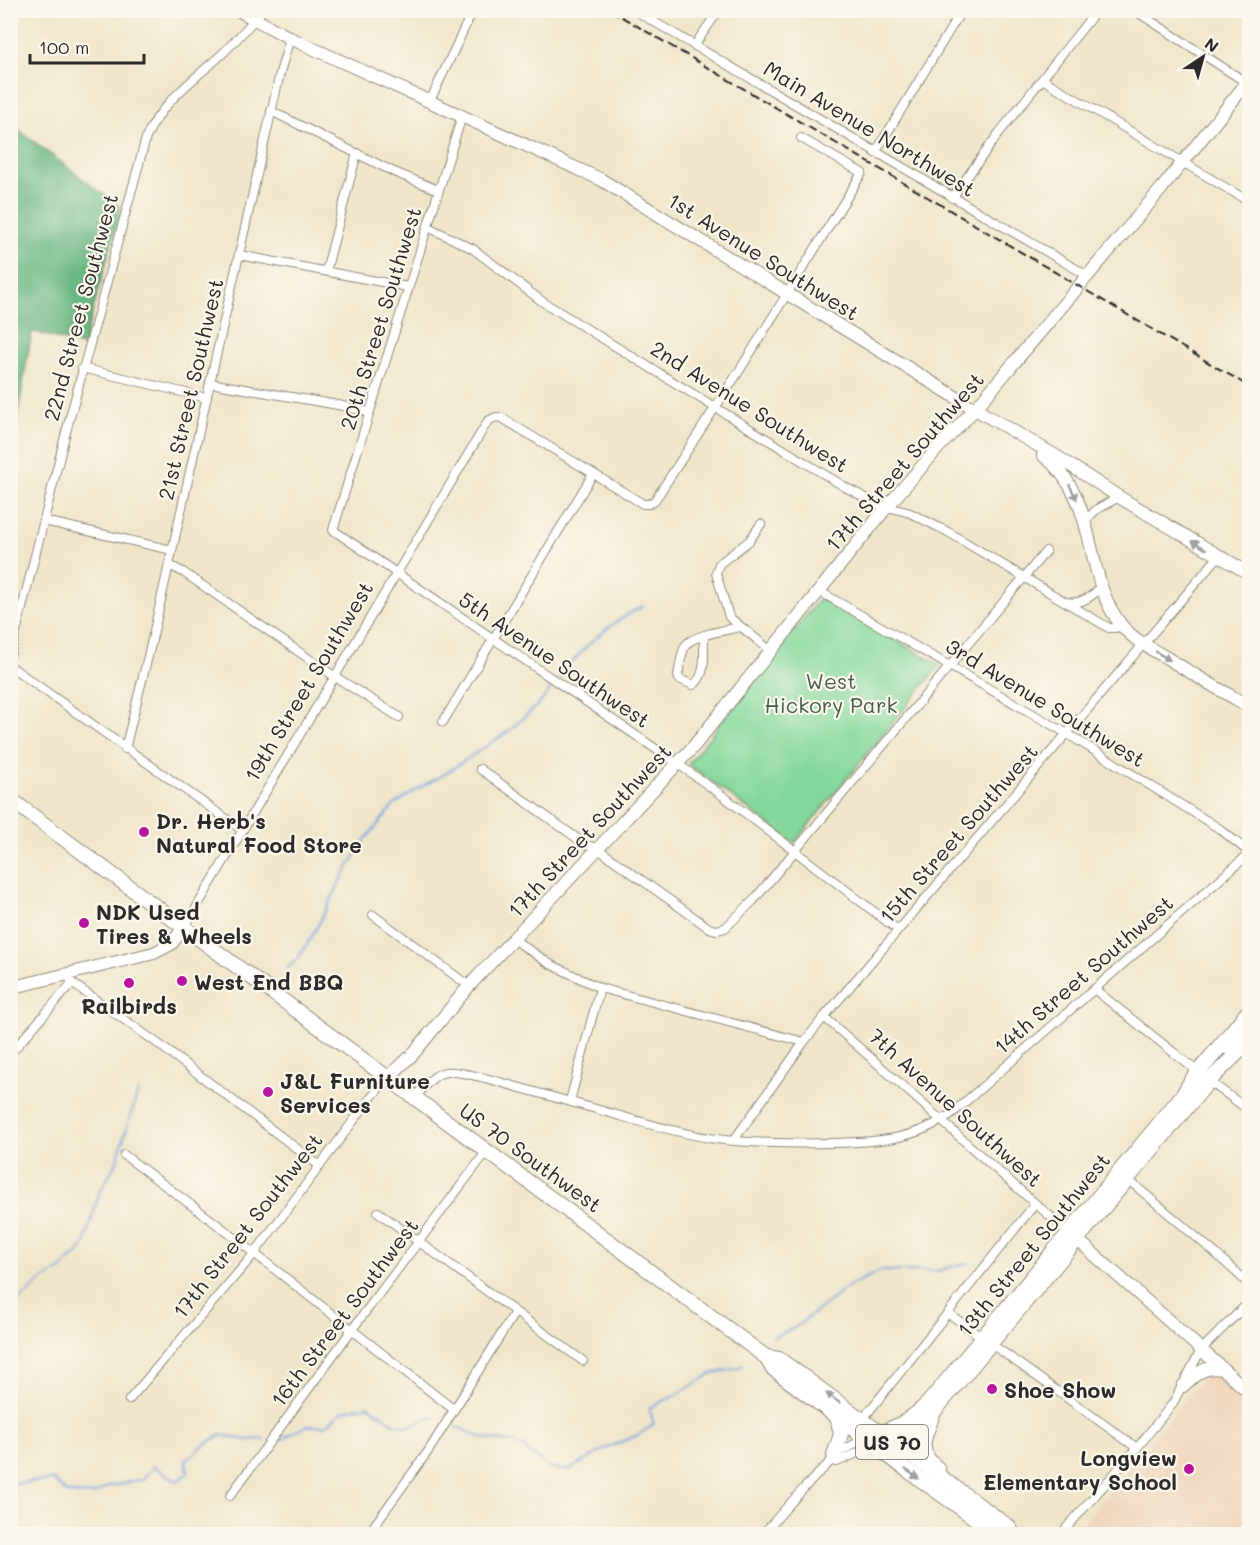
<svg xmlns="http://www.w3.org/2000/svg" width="1260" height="1545" font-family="Mali,sans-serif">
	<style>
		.built { fill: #f0d6bc }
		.green { fill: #84d89b; stroke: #588263; stroke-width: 1.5 }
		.forest { fill: #6bb883; stroke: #4b7257; stroke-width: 1.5 }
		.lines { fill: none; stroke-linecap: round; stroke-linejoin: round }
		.stream { stroke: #74a3dd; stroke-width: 2 }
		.street-casing { stroke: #8e887a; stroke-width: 10 }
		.secondary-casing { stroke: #8e887a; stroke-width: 14 }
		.primary-casing { stroke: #8e887a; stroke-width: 16 }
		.highway-casing { stroke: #8e887a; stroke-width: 17 }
		.street { stroke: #fff; stroke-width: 8 }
		.secondary { stroke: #fff; stroke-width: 12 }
		.primary { stroke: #fff; stroke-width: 14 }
		.highway { stroke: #fff; stroke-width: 15 }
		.rail { stroke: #2b2b2b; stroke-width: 2; stroke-dasharray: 9 4.5; stroke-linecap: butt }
		.oneway { fill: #a0a0a0 }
		.poi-dot { fill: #b5179e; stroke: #fbf7ec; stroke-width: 2 }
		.labels { text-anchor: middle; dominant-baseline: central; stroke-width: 4.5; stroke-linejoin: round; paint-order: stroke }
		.shield { fill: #fbf7ec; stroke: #696865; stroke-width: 1.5 }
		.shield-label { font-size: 20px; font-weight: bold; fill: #2b2b2b }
		.street-label { font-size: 21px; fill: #2b2b2b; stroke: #fbf7ec }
		.park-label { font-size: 21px; fill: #465f4d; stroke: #fbf7ec }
		.poi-label { font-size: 21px; font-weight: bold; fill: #2b2b2b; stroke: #fbf7ec; text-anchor: start }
	</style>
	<rect width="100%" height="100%" fill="#fbf7ec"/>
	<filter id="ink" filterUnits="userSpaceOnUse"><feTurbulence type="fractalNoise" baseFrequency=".0167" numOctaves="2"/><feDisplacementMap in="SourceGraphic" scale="12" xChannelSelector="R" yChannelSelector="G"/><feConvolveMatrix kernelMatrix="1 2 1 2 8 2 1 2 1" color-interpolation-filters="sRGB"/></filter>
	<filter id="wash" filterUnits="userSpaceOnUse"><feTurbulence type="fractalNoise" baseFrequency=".008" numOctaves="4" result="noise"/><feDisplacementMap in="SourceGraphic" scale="24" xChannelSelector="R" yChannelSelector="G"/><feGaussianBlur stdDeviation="1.35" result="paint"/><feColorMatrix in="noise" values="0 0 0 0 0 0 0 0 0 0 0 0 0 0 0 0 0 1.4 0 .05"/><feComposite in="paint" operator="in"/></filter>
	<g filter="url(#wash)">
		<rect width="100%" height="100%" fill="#f0e6ca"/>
		<polygon class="built" points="1210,1369 1249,1403 1249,1534 1075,1534"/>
		<polygon class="green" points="820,598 940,665 794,843 688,764"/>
		<polygon class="forest" points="12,125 121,208 83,346 32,331 11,451"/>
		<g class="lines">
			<g class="stream">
				<path d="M558,680C583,646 606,626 643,606"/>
				<polyline points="287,969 299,957 315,931 341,880 364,841 394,805 421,787 443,775 509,731 541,702 554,684"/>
				<polyline points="10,1309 41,1281 60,1270 83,1248 99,1194 116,1163 138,1092"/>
				<polyline points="773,1337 796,1327 849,1286 880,1271 937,1271 957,1265 968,1264"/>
				<polyline points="455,1426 482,1438 517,1443 549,1467 567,1471 605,1449 638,1435 654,1424 649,1408 678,1394 711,1374 739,1368 743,1365"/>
				<path d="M278,1440H280L306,1426H325L343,1411L368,1405C379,1413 394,1426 407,1426C417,1426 424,1416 435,1418"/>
				<polyline points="10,1484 53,1480 67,1493 93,1495 107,1487 143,1479 153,1466 177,1481 188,1473 186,1460 205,1444 222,1435 245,1440 264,1439"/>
			</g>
		</g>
	</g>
	<g filter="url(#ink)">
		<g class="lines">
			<g class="street-casing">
				<g id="street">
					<polyline points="634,10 1088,276"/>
					<polyline points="1134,10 1247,83"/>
					<polyline points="694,46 719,10"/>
					<polyline points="1042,79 1250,202"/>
					<polyline points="430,101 473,10"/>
					<polyline points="271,111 394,172 438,190"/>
					<polyline points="462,116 333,530 678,764 723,796 898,930"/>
					<polyline points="875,153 962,10"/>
					<polyline points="952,198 999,133 1097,10"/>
					<polyline points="428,227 473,249 543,302 845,487 877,504 910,513 948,532 1109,628 1115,628 1122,626"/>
					<polyline points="239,255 408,287"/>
					<polyline points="326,271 357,153"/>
					<polyline points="82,368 207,398"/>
					<polyline points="210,383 338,405 369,412"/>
					<polyline points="44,521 172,550"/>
					<polyline points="1085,521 1097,509 1119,497"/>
					<polyline points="761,524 749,541 719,564 716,573 729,617 771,651"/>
					<polyline points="169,565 183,572 334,676 399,717"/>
					<polyline points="819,591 1066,733 1220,829 1250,853"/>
					<path d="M1067,602C1081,605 1093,596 1102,585"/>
					<path d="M704,636C703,650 708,676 693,685L679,679L678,675C680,666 681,654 685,646C691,635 727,630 740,627"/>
					<path d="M10,656L66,432L146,138C161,102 194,80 221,55C236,41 249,25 263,10"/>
					<polyline points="10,666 242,830"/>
					<polyline points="443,722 593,474"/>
					<polyline points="125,749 151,644 280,73 290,38"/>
					<polyline points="480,769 585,844 598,849 709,928 716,930 725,928 753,901 1046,551"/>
					<polyline points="373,915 469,986"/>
					<polyline points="184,928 488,421 496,417 502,418 643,504 649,504 655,500 741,368 862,173 801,138"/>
					<polyline points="513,939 550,964 600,988 804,1042"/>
					<polyline points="67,974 72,983 153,1040 320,1166"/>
					<polyline points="1094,989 1198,1072"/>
					<path d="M824,1017C907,1088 986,1163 1070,1233"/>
					<polyline points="10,1054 72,983"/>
					<polyline points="1209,1081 1250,1111"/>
					<path d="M415,1098C440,1064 447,1070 485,1078C524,1089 564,1100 603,1111C638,1121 673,1132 709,1138C749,1144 791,1144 832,1143C878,1142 919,1140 956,1110L1250,853"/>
					<polyline points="570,1101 600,988"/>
					<polyline points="734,1140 804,1042 824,1017 1218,557"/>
					<polyline points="124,1155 222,1228 453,1409"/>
					<polyline points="1125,1177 1214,1252 1250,1285"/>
					<polyline points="378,1212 583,1361"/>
					<polyline points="948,1313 1137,1448"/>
					<polyline points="129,1400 254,1254 369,1100 388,1078"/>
					<polyline points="862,1420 1035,1204"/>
					<polyline points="831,1461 837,1462 875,1445"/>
					<polyline points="230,1496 351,1331 487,1151"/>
					<polyline points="368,1534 429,1450 515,1312"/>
					<polyline points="763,1534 803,1489 831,1461 834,1455 866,1438"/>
					<polyline points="1061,1534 1137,1448 1173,1403 1201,1350 1250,1301"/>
				</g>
			</g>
			<g class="secondary-casing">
				<g id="secondary">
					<polyline points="238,10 290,38 600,179 975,409 1056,456 1119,497 1250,574"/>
					<path d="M1043,455C1102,501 1081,576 1122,626C1134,640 1151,649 1167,658C1194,675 1222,691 1250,707"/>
					<polyline points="10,988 154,953 171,944 184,928"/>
					<polyline points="388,1078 413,1054 469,986 694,746 886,508 937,449 975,409 1162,188 1250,79"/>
					<polyline points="1071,1234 1250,1393"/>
					<path d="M1183,1386C1195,1375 1204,1365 1222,1369"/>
				</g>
			</g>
			<g class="primary-casing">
				<g id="primary">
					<polyline points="10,799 766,1357 772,1368 907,1470 997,1534"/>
					<polyline points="1226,1047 1250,1027"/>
					<polyline points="766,1357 779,1359 1009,1527 1013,1534"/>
					<path d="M933,1414C925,1438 914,1449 938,1469"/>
					<path d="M866,1438C892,1429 908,1423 928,1403L1185,1092L1192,1087"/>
					<polyline points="875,1445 902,1436 933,1413 1209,1081 1250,1041"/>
					<polyline points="834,1455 841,1434 837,1417"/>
				</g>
			</g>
			<g class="highway-casing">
				<polyline id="highway" points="1185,1092 1192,1080 1250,1010"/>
			</g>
			<use href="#street" class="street"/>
			<use href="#secondary" class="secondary"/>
			<use href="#primary" class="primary"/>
			<use href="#highway" class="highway"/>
			<polyline class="rail" points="610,10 1250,387"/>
		</g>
		<defs><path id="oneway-solid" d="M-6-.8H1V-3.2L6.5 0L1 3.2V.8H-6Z" transform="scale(1.5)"/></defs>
		<g class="oneway">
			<use href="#oneway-solid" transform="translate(1073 492) rotate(63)"/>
			<use href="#oneway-solid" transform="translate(1199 545) rotate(-149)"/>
			<use href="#oneway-solid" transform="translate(1163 656) rotate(31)"/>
			<use href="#oneway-solid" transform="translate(833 1398) rotate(-144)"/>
			<use href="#oneway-solid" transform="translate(912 1474) rotate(36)"/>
		</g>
	</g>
	<g class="poi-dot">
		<circle cx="144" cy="832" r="6"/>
		<circle cx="84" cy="923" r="6"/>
		<circle cx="182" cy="981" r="6"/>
		<circle cx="129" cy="983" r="6"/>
		<circle cx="268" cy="1092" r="6"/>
		<circle cx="992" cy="1389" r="6"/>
		<circle cx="1189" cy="1469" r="6"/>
	</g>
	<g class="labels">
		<rect class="shield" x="856" y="1425" width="72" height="34" rx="4.5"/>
		<g class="shield-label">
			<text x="892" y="1442">US 70</text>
		</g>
		<g class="street-label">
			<text transform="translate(870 128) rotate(31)">Main Avenue Northwest</text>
			<text transform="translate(764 256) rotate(32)">1st Avenue Southwest</text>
			<text transform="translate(80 307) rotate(-75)">22nd Street Southwest</text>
			<text transform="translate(380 318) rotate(-73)">20th Street Southwest</text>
			<text transform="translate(190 389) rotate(-77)">21st Street Southwest</text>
			<text transform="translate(750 406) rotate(32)">2nd Avenue Southwest</text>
			<text transform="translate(904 461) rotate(-49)">17th Street Southwest</text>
			<text transform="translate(555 659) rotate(34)">5th Avenue Southwest</text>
			<text transform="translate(308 681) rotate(-59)">19th Street Southwest</text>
			<text transform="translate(1046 702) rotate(31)">3rd Avenue Southwest</text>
			<text transform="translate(589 830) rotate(-47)">17th Street Southwest</text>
			<text transform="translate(958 833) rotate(-49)">15th Street Southwest</text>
			<text transform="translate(1083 974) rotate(-41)">14th Street Southwest</text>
			<text transform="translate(956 1107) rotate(42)">7th Avenue Southwest</text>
			<text transform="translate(531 1157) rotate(36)">US 70 Southwest</text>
			<text transform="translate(247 1225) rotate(-52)">17th Street Southwest</text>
			<text transform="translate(1033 1244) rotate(-51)">13th Street Southwest</text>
			<text transform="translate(344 1312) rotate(-53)">16th Street Southwest</text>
		</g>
		<g class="park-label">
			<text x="831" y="680">West<tspan x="831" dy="24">Hickory Park</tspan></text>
		</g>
		<g class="poi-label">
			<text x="156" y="820">Dr. Herb's<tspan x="156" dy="24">Natural Food Store</tspan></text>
			<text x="96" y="911">NDK Used<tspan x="96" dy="24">Tires &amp; Wheels</tspan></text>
			<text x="194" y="981">West End BBQ</text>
			<text x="129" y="1005" text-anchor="middle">Railbirds</text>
			<text x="280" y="1080">J&amp;L Furniture<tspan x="280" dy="24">Services</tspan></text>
			<text x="1004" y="1389">Shoe Show</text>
			<text x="1177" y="1457" text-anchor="end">Longview<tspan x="1177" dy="24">Elementary School</tspan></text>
		</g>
	</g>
	<rect width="1260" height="1545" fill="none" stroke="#fbf7ec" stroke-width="36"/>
	<g transform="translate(1203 57) rotate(36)" stroke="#fbf7ec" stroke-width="4.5" paint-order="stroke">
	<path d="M0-4.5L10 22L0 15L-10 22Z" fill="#2b2b2b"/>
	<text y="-9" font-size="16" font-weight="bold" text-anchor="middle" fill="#2b2b2b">N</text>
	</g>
	<path d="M30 54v9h114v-9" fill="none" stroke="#2b2b2b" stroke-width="3"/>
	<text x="39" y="54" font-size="18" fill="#2b2b2b" stroke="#fbf7ec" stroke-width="4.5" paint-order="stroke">100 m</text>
</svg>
